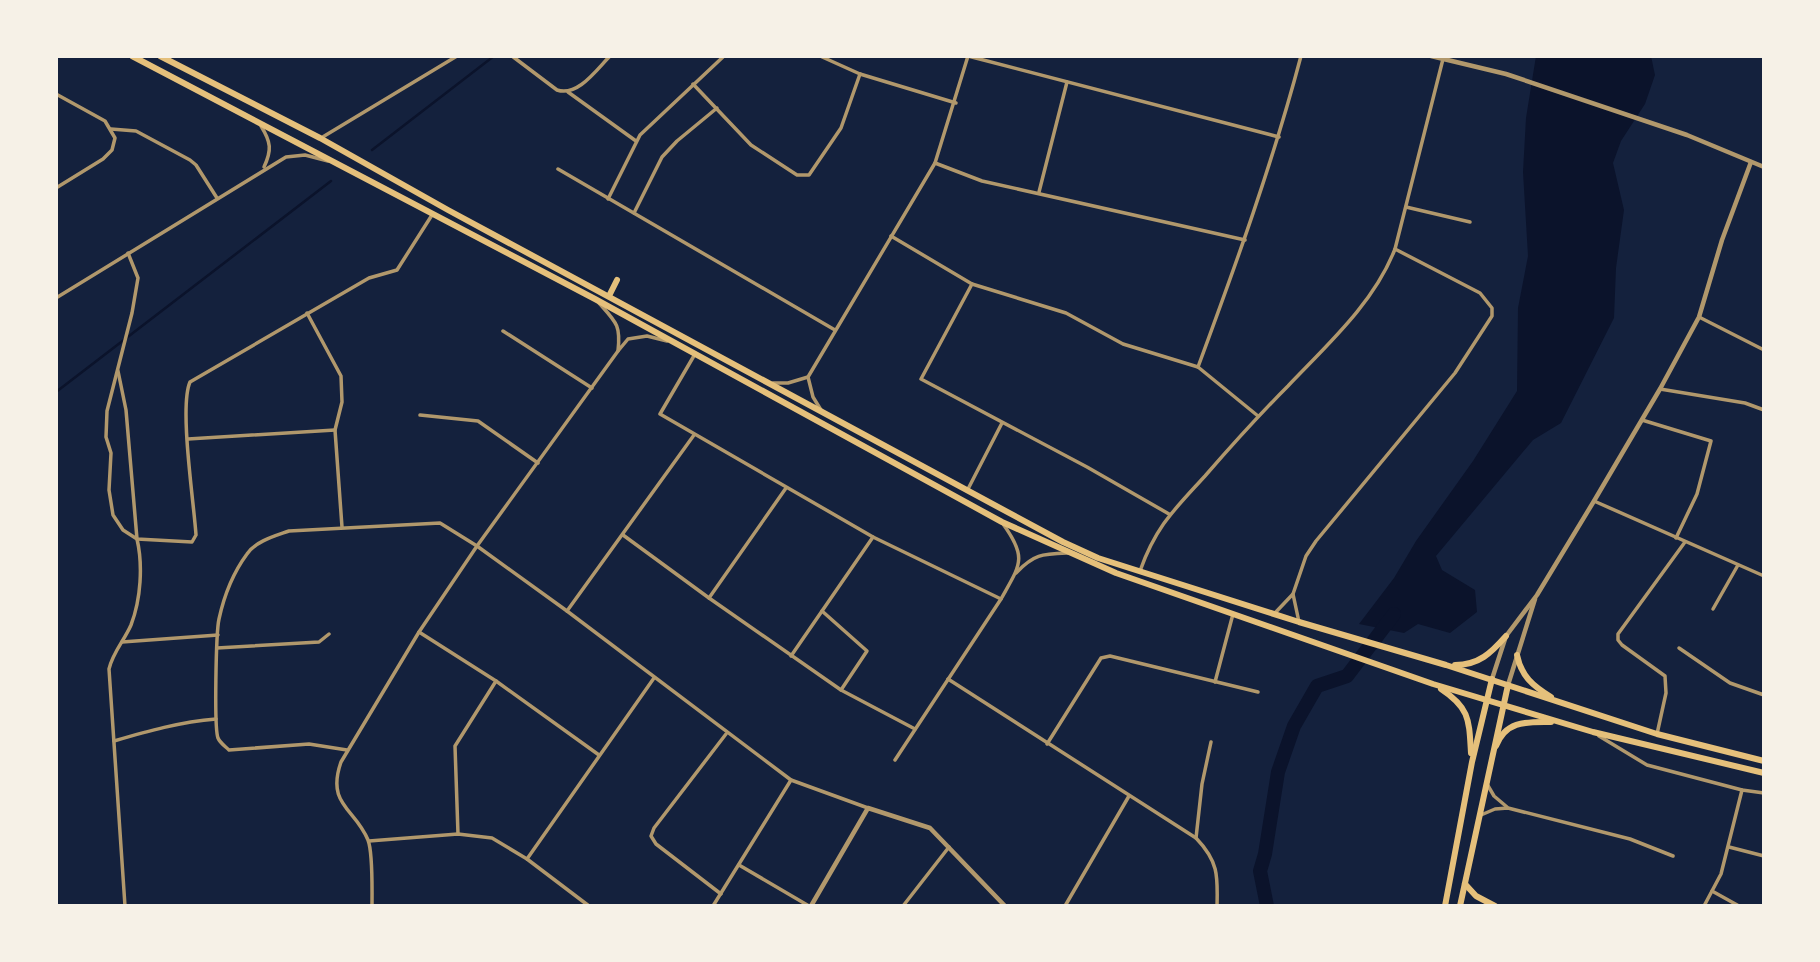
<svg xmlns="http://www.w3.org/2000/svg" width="1820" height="962" font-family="'Roboto Condensed',sans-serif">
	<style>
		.water { fill: #0b132b }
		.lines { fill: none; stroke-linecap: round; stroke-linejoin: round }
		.stream { stroke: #0b132b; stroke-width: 2.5 }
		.river { stroke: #0b132b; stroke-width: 14 }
		.minor { stroke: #b1986c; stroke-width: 3.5 }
		.tertiary { stroke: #b1986c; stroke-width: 4.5 }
		.primary { stroke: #e5c07b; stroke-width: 6 }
	</style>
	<rect width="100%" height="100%" fill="#14213d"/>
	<polygon class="water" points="1536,56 1651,56 1655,75 1645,104 1621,141 1613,163 1624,210 1616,268 1614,318 1561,423 1533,440 1436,556 1442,570 1475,590 1477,612 1450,633 1418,624 1404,633 1359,624 1394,578 1416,541 1473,461 1517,391 1518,308 1528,256 1523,172 1526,118"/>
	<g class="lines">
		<g class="stream">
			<polyline points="372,150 494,56"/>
			<polyline points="56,392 331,181"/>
		</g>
		<polyline class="river" points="1267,906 1260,871 1265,854 1278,772 1294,726 1317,686 1347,676 1394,614"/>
		<g class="minor">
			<path d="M512,56L557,90C578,97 597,69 610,56"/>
			<polyline points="820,56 860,74 956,103"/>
			<polyline points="968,56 1279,137"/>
			<polyline points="693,84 751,145 797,175 809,175 841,128 860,74"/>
			<polyline points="568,92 636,141"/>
			<polyline points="56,94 105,121 115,138 112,150 103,159 56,188"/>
			<path d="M261,126C271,142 272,150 264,167"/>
			<polyline points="111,129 136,131 190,160 196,165 217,198"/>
			<polyline points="321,138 457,56"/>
			<polyline points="935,163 982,181 1245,240"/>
			<polyline points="558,169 835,330"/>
			<polyline points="1039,192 1067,82"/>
			<polyline points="608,199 640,135 724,56"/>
			<polyline points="1406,207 1470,222"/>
			<polyline points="634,213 662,157 677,141 717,108"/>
			<polyline points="891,236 972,284 1066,313 1123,344 1198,367 1258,416"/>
			<path d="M128,253L138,278L132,313L107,411L106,437L111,453L109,490L113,515L123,530L137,539L192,542L196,535C194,503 179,407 190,382L369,278L397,270L432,215"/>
			<polyline points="972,284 921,379 1087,467 1169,514"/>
			<polyline points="56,298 286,157 305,155 328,161"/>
			<path d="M599,303C616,322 621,325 618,351L628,339L647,336L667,341"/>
			<polyline points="307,313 341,376 342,402 335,430 342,527"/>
			<polyline points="1699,317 1764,350"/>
			<polyline points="503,331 592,388"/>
			<polyline points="695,354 660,414 873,537 1001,599"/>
			<path d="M1198,367C1236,264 1273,162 1301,56"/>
			<path d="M118,371L126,410L137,539C143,565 141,599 131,625C124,641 113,652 109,669L125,906"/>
			<polyline points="808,377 813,397 821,410"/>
			<polyline points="773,383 788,383 808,377 935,163 968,56"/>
			<polyline points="1660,389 1745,403 1764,410"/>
			<polyline points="420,415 478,421 538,463"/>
			<polyline points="1642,420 1711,441 1697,494 1676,538"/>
			<polyline points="188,439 335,430"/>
			<polyline points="968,489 1002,423"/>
			<polyline points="1594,501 1764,576"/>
			<polyline points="623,535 709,598 841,690 915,729"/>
			<path d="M1140,571C1156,526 1174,510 1205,476C1232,445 1259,415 1288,386C1328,344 1374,303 1395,249L1443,59"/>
			<path d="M1016,573C1034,554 1042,554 1068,553"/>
			<polyline points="1293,594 1299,622"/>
			<polyline points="709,598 786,488"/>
			<polyline points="1713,609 1738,565"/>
			<polyline points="567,611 694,435"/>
			<polyline points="822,611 867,651 841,690"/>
			<polyline points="1274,614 1293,594 1306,556 1316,541 1455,373 1492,316 1492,308 1480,293 1395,249"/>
			<polyline points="419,632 496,681 599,755"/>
			<polyline points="122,642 218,635"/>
			<polyline points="217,648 319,642 329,634"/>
			<polyline points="1679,648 1730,683 1764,695"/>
			<polyline points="791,656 873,537"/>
			<path d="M948,679L1196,838C1218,861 1218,875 1217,906"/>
			<polyline points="1215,682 1233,614"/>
			<polyline points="1657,734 1666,693 1665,676 1622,645 1618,640 1618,634 1685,542"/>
			<polyline points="1599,736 1647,765 1742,790 1764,793"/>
			<path d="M114,741C148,731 180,722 216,719"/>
			<polyline points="1047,744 1101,658 1110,656 1258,692"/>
			<path d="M347,750L309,744L229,750C225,746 220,743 218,738C214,728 216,632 219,619C224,596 233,573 247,554C256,541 275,536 289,531L440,523L477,546L567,611L791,780L868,808"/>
			<path d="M895,760L1001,599C1020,565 1028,558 1003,524"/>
			<polyline points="1487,784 1494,796 1507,807"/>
			<polyline points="1481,815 1495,809 1508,808 1630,839 1673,856"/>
			<polyline points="458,834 455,746 496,681"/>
			<polyline points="1196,838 1202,784 1211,742"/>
			<polyline points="369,841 458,834 492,838 527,859 589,906"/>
			<polyline points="1729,847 1764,856"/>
			<polyline points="527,859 654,678"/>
			<polyline points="739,865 809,906"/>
			<polyline points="1712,891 1739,906"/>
			<polyline points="721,894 656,844 651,836 654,828 726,734"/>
			<path d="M372,906C372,891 373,853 368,840C355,808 326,805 341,762L419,632L477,546L618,351"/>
			<polyline points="713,906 791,780"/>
			<polyline points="903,906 949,847"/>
			<polyline points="1065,906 1129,796"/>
			<polyline points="1704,906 1721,874 1742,790"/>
		</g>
		<g class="tertiary">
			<polyline points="1431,56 1506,74 1687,135 1764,167"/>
			<polyline points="1492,679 1506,636 1537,595 1594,501 1660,389 1699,317 1722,240 1751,162"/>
			<polyline points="1508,685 1535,599"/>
			<polyline points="811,906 868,808 930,828 1005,906"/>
		</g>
		<g class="primary">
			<polyline points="132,56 595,299 1002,522 1116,573 1433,684 1593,732 1764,773"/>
			<polyline points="160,56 320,138 448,210 1063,542 1098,558 1299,622 1446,665 1657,734 1764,761"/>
			<polyline points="609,296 617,280"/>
			<path d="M1517,655C1521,676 1533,686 1551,697"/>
			<path d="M1455,665C1479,665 1491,653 1506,636"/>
			<path d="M1441,689C1470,708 1469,720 1471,753"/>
			<path d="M1496,746C1506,720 1527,722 1551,722"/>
			<polyline points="1465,884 1476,896 1495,906"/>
			<polyline points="1445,906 1472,762 1492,679"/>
			<polyline points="1460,906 1508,685"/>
		</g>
	</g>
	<rect width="1820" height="962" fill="none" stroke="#f6f1e7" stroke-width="116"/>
</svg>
